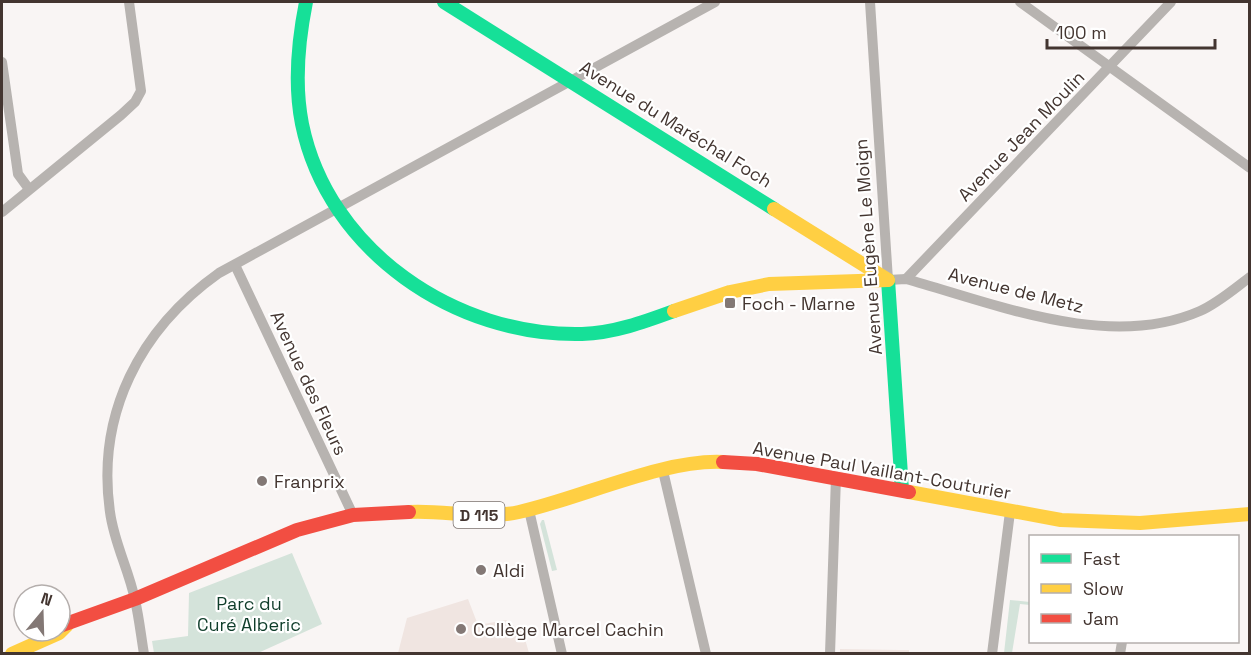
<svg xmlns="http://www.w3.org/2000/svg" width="1251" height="655" font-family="'Space Grotesk',sans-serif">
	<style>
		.built { fill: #f0e5e1 }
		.green { fill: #d4e3da }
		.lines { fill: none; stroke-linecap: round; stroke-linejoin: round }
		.street { stroke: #b7b3b0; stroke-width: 10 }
		.fast { stroke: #16e098; stroke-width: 14 }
		.slow { stroke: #ffcf43; stroke-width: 14 }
		.jam { stroke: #f24e42; stroke-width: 14 }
		.poi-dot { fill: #837875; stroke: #fff; stroke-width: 2 }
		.labels { text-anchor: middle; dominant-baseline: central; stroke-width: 4.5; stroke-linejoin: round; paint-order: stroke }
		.shield { fill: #fff; stroke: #7b726e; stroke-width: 1.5 }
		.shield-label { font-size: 16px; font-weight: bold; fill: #433530 }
		.street-label { font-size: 18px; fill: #433530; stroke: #fff }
		.poi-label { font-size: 18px; fill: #433530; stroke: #fff; text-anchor: start }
		.park-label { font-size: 18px; fill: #0f3d2a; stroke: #fff }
	</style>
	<rect width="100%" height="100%" fill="#f9f5f4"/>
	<g class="built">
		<polygon points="468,599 478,625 506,620 523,632 529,653 398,653 407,618"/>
		<polygon points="840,649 900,650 909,650 909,654 840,654"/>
	</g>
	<g class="green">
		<polygon points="542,520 544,520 557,570 552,571 540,524"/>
		<polygon points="292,553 322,624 258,653 154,653 152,641 188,636 189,593"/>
		<polygon points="1010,600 1030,602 1030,605 1020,604 1012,653 1004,653"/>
	</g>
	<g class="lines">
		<g class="street">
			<path d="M870,2L888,280L906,279C996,304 1109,351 1200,311C1218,303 1234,289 1250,277"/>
			<polyline points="1020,2 1250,168"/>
			<polyline points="2,62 18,174 29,189"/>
			<polyline points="2,212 121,115 135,102 141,91 129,2"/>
			<polyline points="235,265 353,515"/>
			<polyline points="906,279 1171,2"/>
			<polyline points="663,471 706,654"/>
			<polyline points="529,510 562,654"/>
			<path d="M144,654C141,636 139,617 135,600C129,570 114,543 110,512C96,414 140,329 219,273L715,2"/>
			<polyline points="830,654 836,477"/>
			<polyline points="992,654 1010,512"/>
			<polyline points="1120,654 1122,642"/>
		</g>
		<g class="fast">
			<path d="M306,2C298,42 294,84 302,124C328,251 456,337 582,334C614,333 644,322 674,311"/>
			<polyline points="444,2 774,209"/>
			<polyline points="888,280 902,490"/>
		</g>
		<g class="slow">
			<polyline points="774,209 888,280"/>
			<polyline points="674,311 730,292 769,284 888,280"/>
			<polyline points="909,492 1061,520 1140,523 1250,514"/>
			<path d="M409,512C446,510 482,520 519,512C579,499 663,459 723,462"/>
			<polyline points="12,654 59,633 67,625"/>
		</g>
		<g class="jam">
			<polyline points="723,462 757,464 909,492"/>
			<polyline points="60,626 135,599 297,530 353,515 409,512"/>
		</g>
	</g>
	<g class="poi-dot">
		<rect x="724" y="297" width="12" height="12" rx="3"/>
		<circle cx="262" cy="481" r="6"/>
		<circle cx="481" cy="570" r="6"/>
		<circle cx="461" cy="629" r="6"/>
	</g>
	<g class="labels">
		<rect class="shield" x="453.5" y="502" width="51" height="26" rx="4.5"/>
		<g class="shield-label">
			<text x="479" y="515">D 115</text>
		</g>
		<g class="street-label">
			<text transform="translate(676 124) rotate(32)">Avenue du Maréchal Foch</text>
			<text transform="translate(1021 136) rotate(-46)">Avenue Jean Moulin</text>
			<text transform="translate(868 247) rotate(-94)">Avenue Eugène Le Moign</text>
			<text transform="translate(1016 290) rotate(14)">Avenue de Metz</text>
			<text transform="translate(309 383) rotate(65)">Avenue des Fleurs</text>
			<text transform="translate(882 470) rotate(10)">Avenue Paul Vaillant-Couturier</text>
		</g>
		<g class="poi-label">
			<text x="742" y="303">Foch - Marne</text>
			<text x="274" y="481">Franprix</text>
			<text x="493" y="570">Aldi</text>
			<text x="473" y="629">Collège Marcel Cachin</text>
		</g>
		<g class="park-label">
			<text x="249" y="603">Parc du<tspan x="249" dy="21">Curé Alberic</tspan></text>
		</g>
	</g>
	<rect width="1251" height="655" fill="none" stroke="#433530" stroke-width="6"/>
	<rect x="1029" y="535" width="210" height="108" fill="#ffffff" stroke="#b4aeac" stroke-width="1.5"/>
	<rect x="1041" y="554" width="30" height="9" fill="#16e098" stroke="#b4aeac" stroke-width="1.5"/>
	<text x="1083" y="565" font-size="18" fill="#433530">Fast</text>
	<rect x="1041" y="584" width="30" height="9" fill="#ffcf43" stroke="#b4aeac" stroke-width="1.5"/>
	<text x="1083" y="595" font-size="18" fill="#433530">Slow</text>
	<rect x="1041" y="614" width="30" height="9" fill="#f24e42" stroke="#b4aeac" stroke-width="1.5"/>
	<text x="1083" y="625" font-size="18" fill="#433530">Jam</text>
	<g transform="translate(42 613) rotate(19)"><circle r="28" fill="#ffffff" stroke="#b4aeac" stroke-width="1.5"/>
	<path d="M0-4.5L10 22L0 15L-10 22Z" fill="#837875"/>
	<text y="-9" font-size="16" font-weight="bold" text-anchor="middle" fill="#433530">N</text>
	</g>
	<path d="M1047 39v9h168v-9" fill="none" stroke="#433530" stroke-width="3"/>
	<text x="1056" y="39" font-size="18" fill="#433530" stroke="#ffffff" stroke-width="4.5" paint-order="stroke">100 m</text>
</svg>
